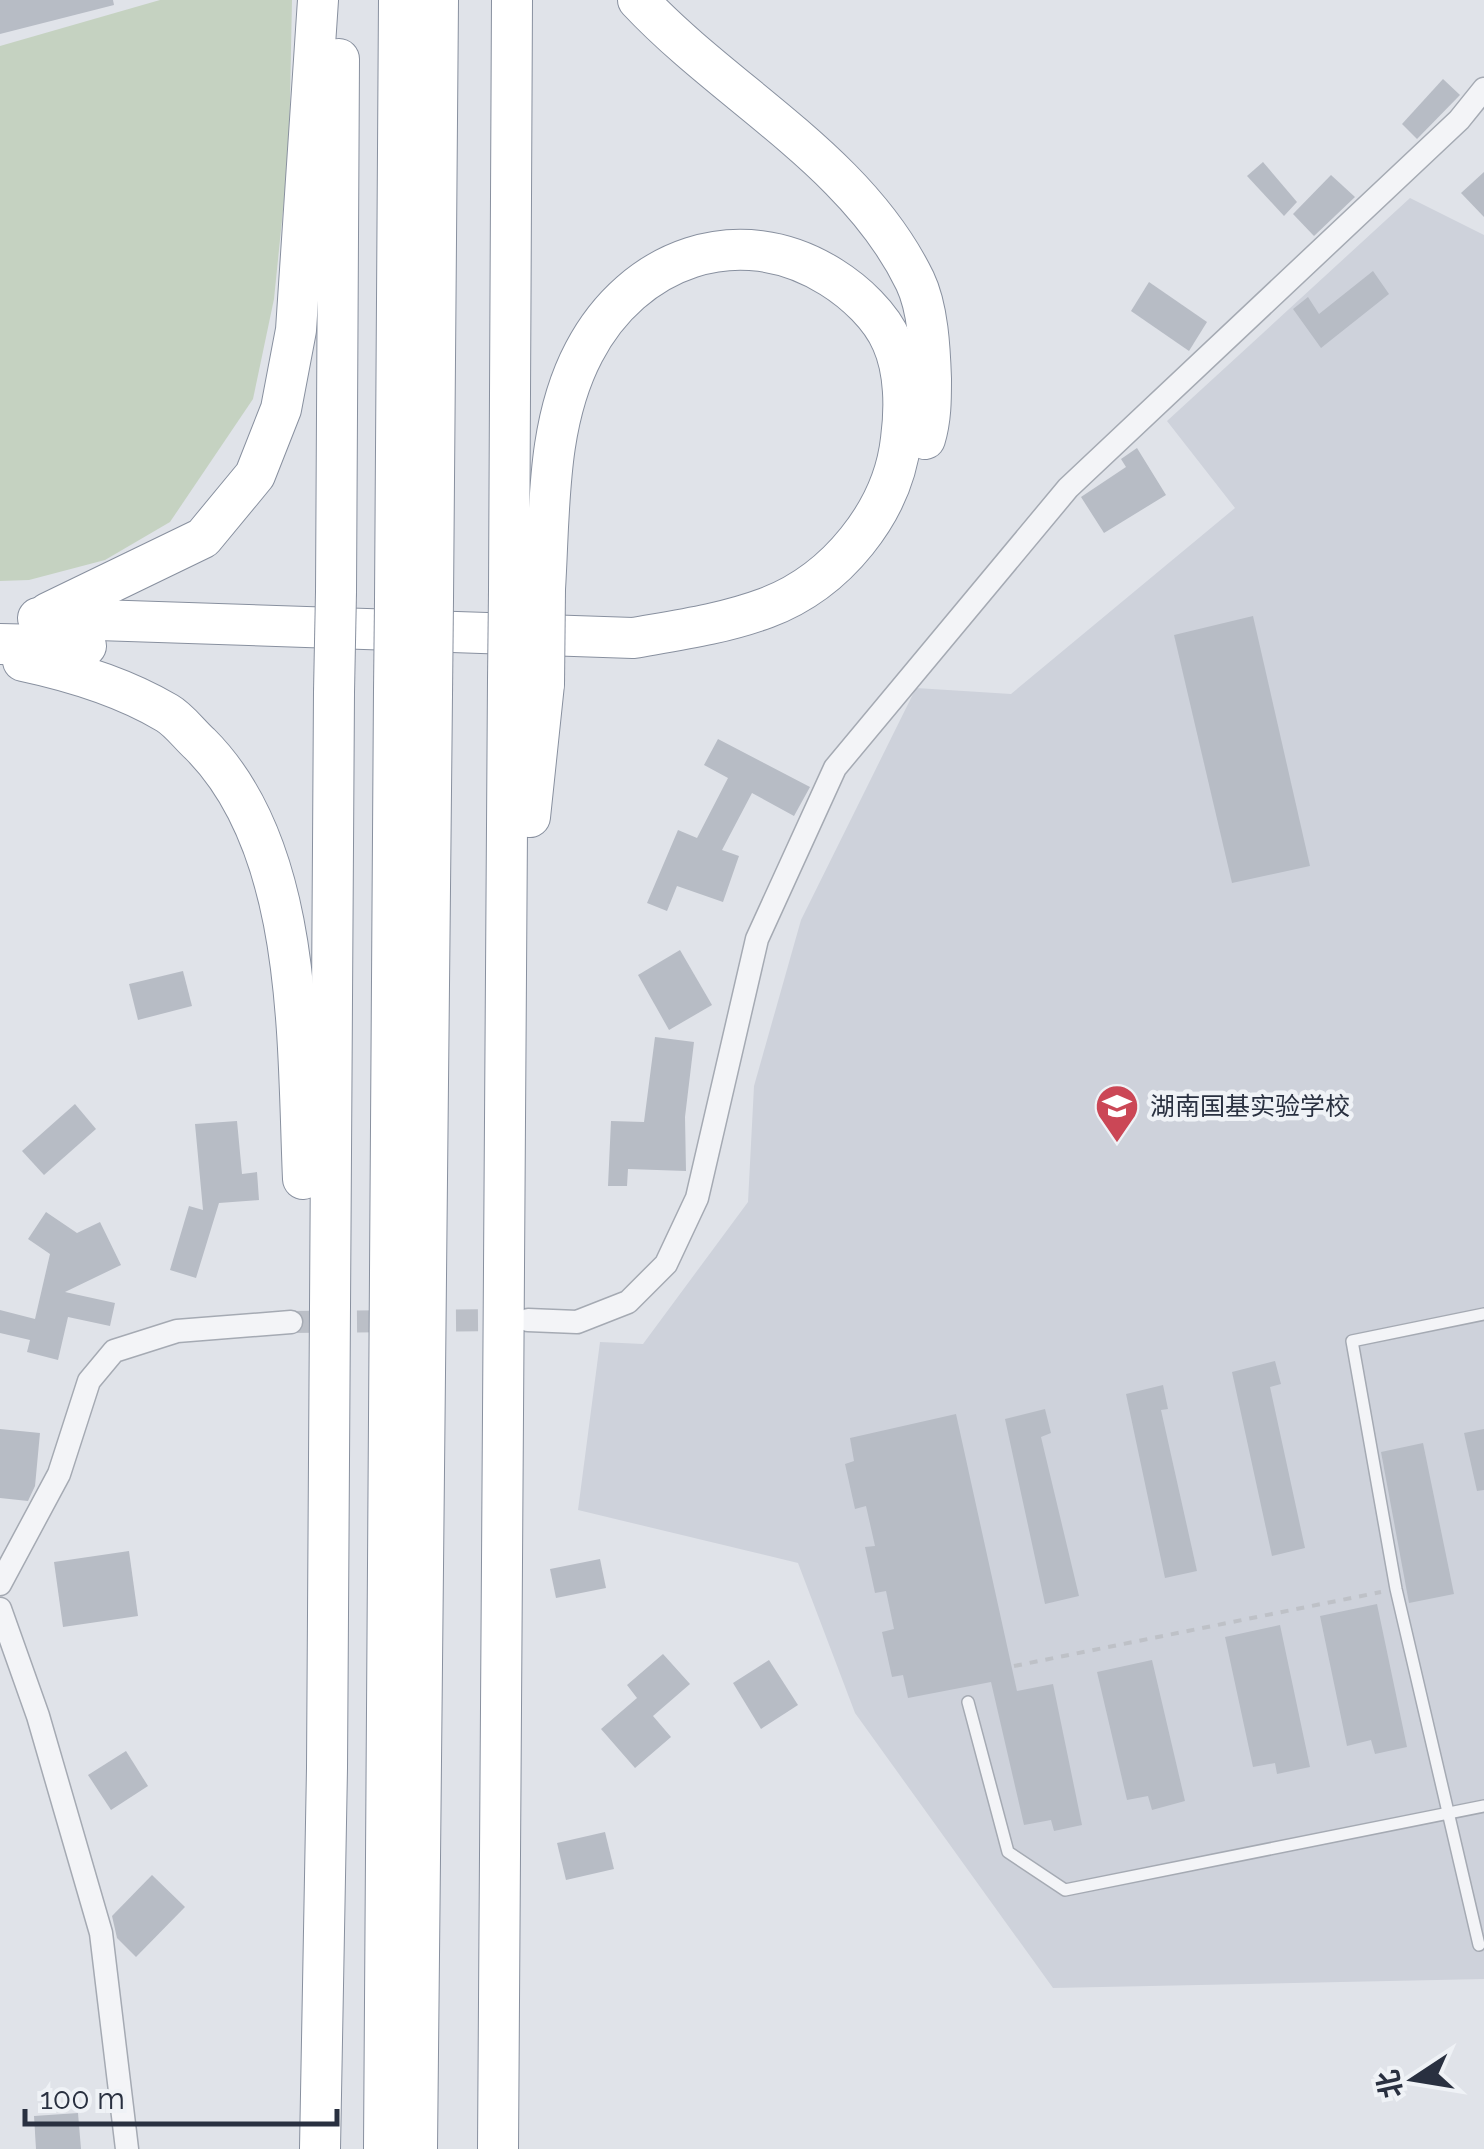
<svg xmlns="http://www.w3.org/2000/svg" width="1484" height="2149" font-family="Raleway,'Noto Sans SC',sans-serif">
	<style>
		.built { fill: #ced2db }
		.green { fill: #c5d2c1 }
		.building { fill: #b7bcc5 }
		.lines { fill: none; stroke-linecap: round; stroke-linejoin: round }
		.minor-tunnel { stroke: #bbbfc7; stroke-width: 22; stroke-dasharray: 22 11; stroke-linecap: butt }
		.service-casing { stroke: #a5aab3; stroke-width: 14 }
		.minor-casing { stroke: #a5aab3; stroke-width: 25 }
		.motorway-casing { stroke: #88909f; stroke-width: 42 }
		.path { stroke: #bec1c7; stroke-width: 4; stroke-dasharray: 8 8; stroke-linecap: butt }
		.service { stroke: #f3f4f7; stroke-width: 11 }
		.minor { stroke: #f3f4f7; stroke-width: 22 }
		.motorway { stroke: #fff; stroke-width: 40 }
		.motorway-bridge-casing { stroke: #88909f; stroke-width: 42; stroke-linecap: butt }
		.motorway-bridge { stroke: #fff; stroke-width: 40 }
		.labels { text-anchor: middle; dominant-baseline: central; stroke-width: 9; stroke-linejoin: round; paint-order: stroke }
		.poi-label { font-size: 25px; fill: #293040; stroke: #eff2f6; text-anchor: start }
	</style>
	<rect width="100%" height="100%" fill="#e0e3e9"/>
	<polygon class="built" points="1410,198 1484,235 1484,1979 1053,1988 855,1713 798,1563 578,1510 600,1342 643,1344 748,1202 754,1086 801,920 916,688 1011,694 1235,508 1167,421"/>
	<polygon class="green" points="160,0 292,0 289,151 274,299 253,399 170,522 105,560 29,580 0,581 0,46"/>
	<g class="building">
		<polygon points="0,0 113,0 114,5 0,34"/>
		<polygon points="1443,79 1460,95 1417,139 1402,124"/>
		<polygon points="1263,162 1297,202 1284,216 1247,176"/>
		<polygon points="1484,172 1484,217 1461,193"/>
		<polygon points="1331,175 1355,197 1314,236 1293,214"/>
		<polygon points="1373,271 1389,294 1321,348 1293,309 1308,297 1319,314"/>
		<polygon points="1149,282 1207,322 1189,351 1131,311"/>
		<polygon points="1137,448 1166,495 1104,533 1081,497 1126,467 1121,459"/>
		<polygon points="1253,616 1310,866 1232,883 1174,635"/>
		<polygon points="718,739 810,787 794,816 752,793 722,850 739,856 723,902 677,886 667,911 647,903 678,830 697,838 728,778 704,765"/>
		<polygon points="680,950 712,1005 669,1030 638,975"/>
		<polygon points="183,971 192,1006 138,1020 129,984"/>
		<polygon points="655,1037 694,1042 685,1117 686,1171 628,1169 627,1186 608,1186 611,1121 644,1122"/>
		<polygon points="75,1104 96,1129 44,1175 22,1151"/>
		<polygon points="237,1121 242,1174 257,1172 259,1200 219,1203 196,1278 170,1270 189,1206 203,1210 195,1124"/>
		<polygon points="46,1212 77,1233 100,1222 121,1265 65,1292 115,1303 110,1326 68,1317 58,1360 27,1352 30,1340 0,1333 0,1310 35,1319 50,1254 28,1239"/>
		<polygon points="1275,1361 1281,1384 1270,1387 1305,1548 1272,1556 1232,1372"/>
		<polygon points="1163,1385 1168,1409 1161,1410 1197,1571 1165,1578 1126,1394"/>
		<polygon points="1045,1409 1051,1433 1041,1437 1079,1596 1045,1604 1005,1419"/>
		<polygon points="956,1414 1017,1691 1053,1684 1082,1825 1054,1831 1051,1820 1024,1825 991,1682 908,1698 903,1675 892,1677 882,1632 894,1629 886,1591 875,1593 865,1547 875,1546 866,1506 855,1509 845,1464 854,1461 850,1438"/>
		<polygon points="0,1429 40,1433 35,1486 28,1501 0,1498"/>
		<polygon points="1484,1429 1484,1490 1477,1491 1464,1433"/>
		<polygon points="1423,1443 1454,1594 1409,1603 1381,1452"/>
		<polygon points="129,1551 138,1616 63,1627 54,1562"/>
		<polygon points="600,1559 606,1588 556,1598 550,1569"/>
		<polygon points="1377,1604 1407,1747 1375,1754 1371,1740 1347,1746 1320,1616"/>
		<polygon points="1280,1625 1310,1767 1277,1774 1275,1763 1253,1767 1225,1637"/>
		<polygon points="663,1654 690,1684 653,1716 671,1737 635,1768 601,1729 637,1698 627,1685"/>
		<polygon points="769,1660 798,1705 761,1729 733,1683"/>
		<polygon points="1152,1660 1185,1801 1152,1810 1148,1796 1127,1800 1097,1672"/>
		<polygon points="126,1751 148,1786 111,1810 88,1775"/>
		<polygon points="605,1832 614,1869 566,1880 557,1843"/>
		<polygon points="152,1875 185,1907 136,1957 117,1938 112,1916"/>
		<polygon points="78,2113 81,2149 36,2149 34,2116"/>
	</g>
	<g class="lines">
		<polyline class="minor-tunnel" points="291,1322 514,1320"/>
		<g class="service-casing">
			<g id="service">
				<polyline points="968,1702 1008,1852 1065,1890 1484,1806"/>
				<polyline points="1479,1945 1396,1589 1352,1341 1484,1314"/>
			</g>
		</g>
		<g class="minor-casing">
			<g id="minor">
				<polyline points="528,1320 577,1322 628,1302 666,1264 697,1198 757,939 835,768 1068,488 1459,120 1484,89"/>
				<polyline points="0,1584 59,1474 89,1381 114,1351 177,1331 291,1322"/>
				<polyline points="0,1609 38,1716 101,1933 127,2149"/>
			</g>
		</g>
		<g class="motorway-casing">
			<g id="motorway">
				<path d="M638,0C727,95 857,161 915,281C928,308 930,349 931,379C931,400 931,419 925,439"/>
				<polyline points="509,591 512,0"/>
				<polyline points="336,592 339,59"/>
				<polyline points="433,599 438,0"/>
				<polyline points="395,601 399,0"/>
				<polyline points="48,613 203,538 255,475 281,409 296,330 318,0"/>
				<path d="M38,618L633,638C679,630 723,624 766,608C836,582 893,512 901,439C905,409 905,371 892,342C881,316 855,292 831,277C739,219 633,258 584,352C546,424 550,510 545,589"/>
				<polyline points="0,644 86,646"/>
				<path d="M23,661C70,671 125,688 167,713C179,720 189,734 200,744C304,848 297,1040 303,1179"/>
				<polyline points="530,817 544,684"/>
				<polyline points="320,2149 327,1768 334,692"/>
				<polyline points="384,2149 394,690"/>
				<polyline points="417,2149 432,694"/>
				<polyline points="498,2149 508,680"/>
			</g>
		</g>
		<polyline class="path" points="1014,1666 1381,1592"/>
		<use href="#service" class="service"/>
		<use href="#minor" class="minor"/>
		<use href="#motorway" class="motorway"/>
		<g class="motorway-bridge-casing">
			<g id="motorway-bridge">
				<polyline points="508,680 509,591"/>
				<polyline points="544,684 545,589"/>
				<polyline points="394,690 395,601"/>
				<polyline points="334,692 336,592"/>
				<polyline points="432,694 433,599"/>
			</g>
		</g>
		<use href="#motorway-bridge" class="motorway-bridge"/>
	</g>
	<defs>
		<g id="school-pin" transform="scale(2.25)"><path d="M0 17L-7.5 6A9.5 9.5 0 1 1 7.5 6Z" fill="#cb4756" stroke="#eff2f6"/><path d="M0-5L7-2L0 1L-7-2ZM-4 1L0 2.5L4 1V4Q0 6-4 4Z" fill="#fff"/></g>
	</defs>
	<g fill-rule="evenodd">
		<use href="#school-pin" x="1117" y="1106"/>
	</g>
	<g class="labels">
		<g class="poi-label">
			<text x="1150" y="1106">湖南国基实验学校</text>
		</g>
	</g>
	<g transform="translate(1414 2079) rotate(258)" stroke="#eff2f6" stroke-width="8" paint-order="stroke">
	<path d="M0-8L18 38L0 25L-18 38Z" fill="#293040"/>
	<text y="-15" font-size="28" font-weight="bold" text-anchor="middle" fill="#293040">北</text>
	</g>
	<path d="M25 2109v15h312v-15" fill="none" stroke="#293040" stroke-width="5"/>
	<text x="40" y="2109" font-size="30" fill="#293040" stroke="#eff2f6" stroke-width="8" paint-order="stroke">100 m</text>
</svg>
